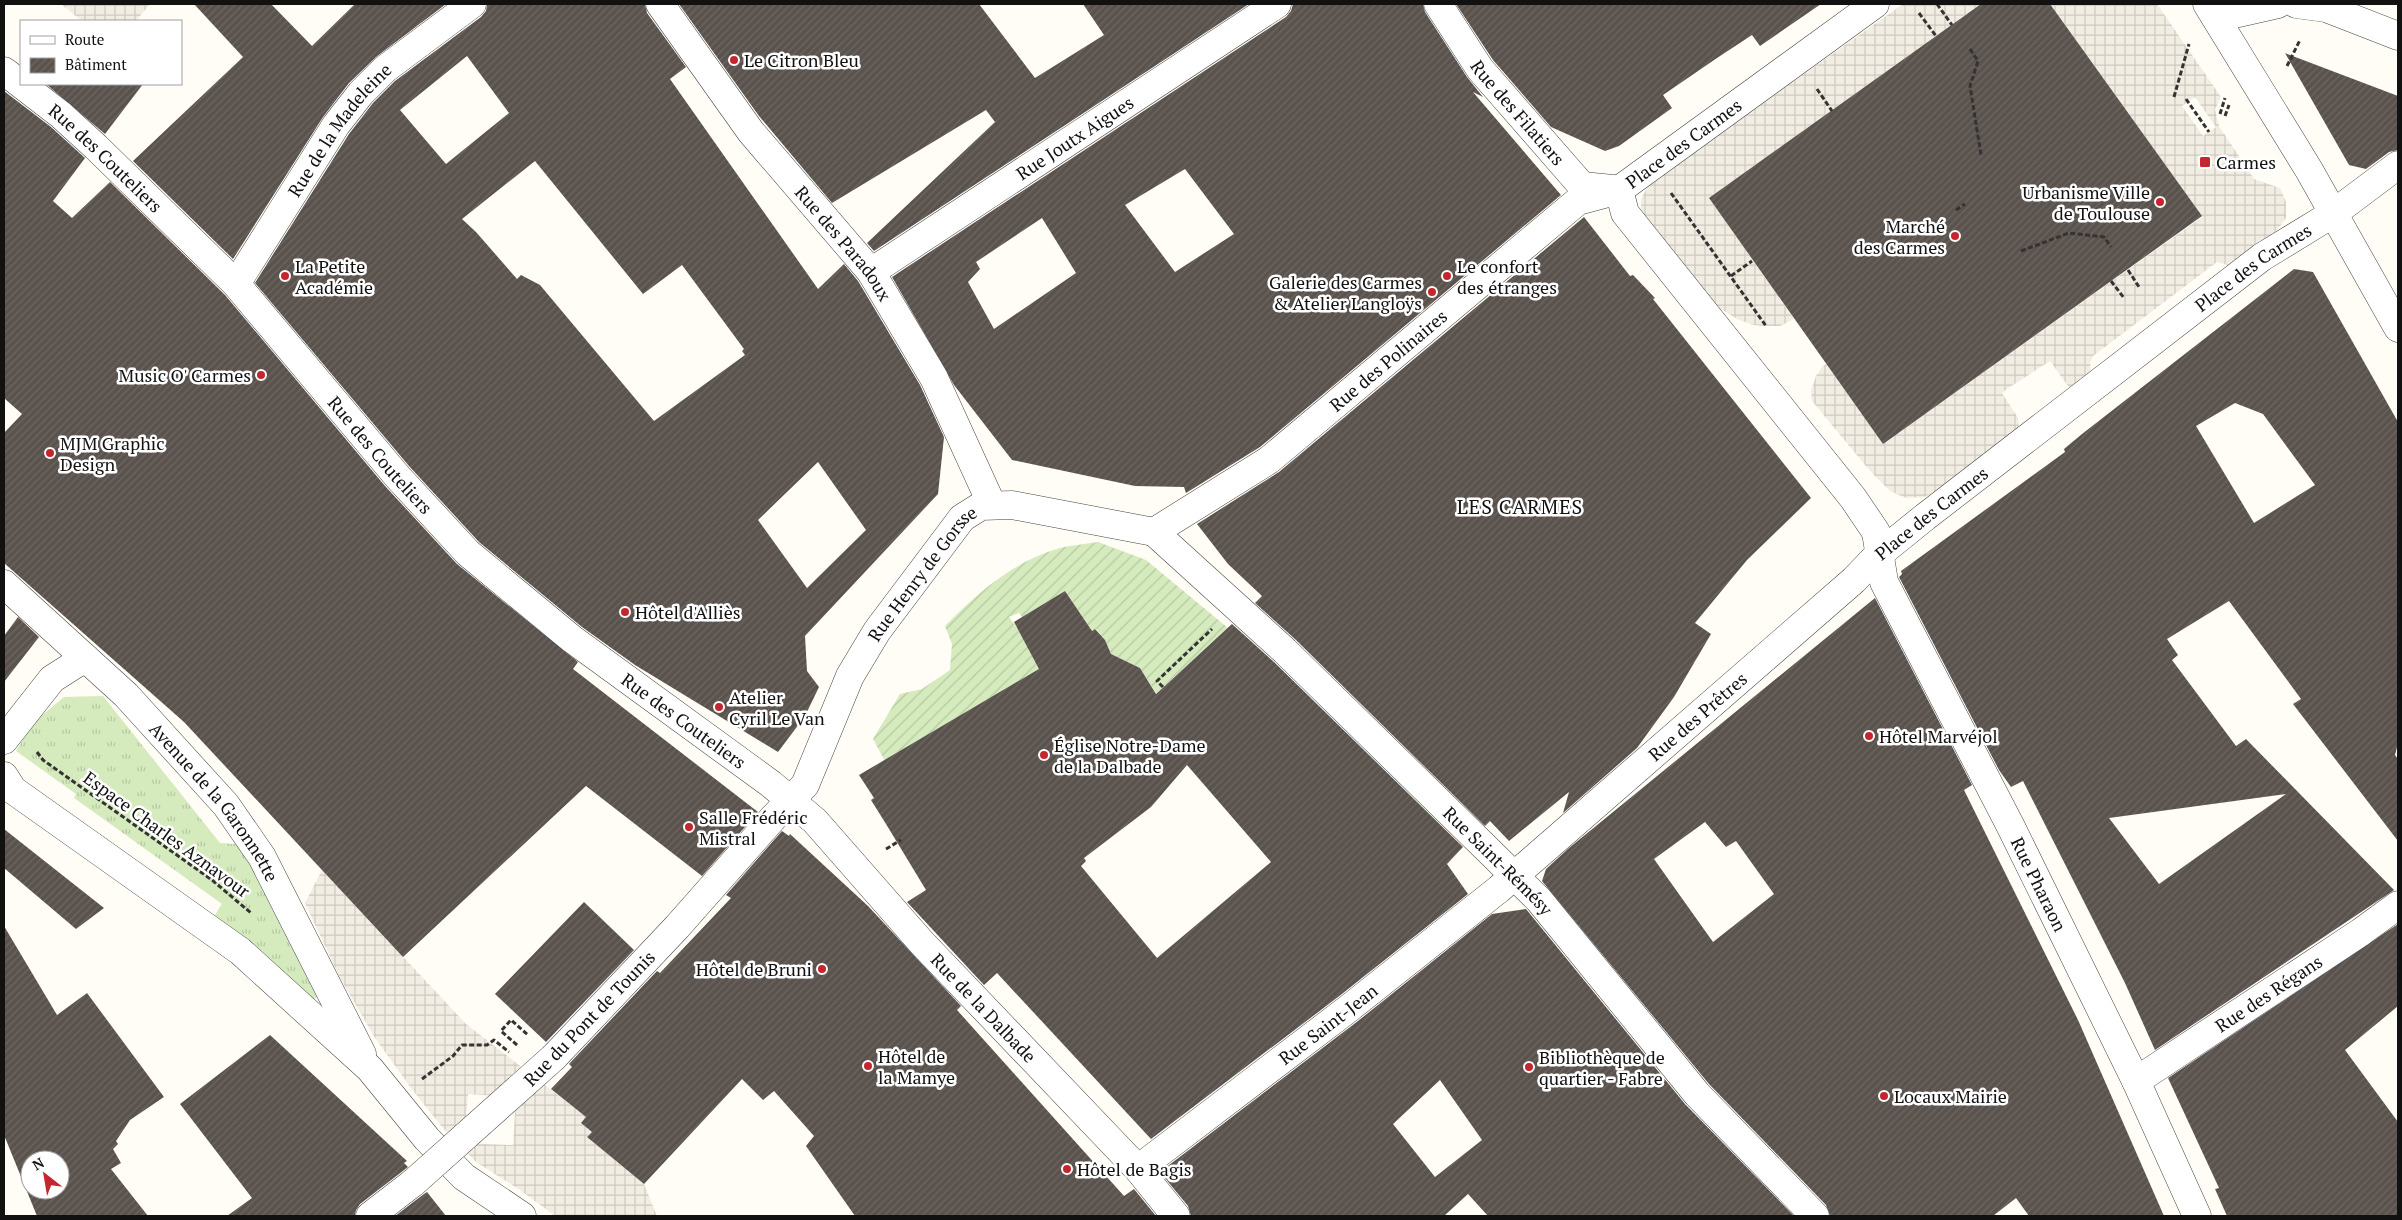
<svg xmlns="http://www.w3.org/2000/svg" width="2402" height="1220" font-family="'PT Serif',serif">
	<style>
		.grass { fill: url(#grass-tufts) }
		.garden { fill: url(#garden-furrows) }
		.plaza { fill: url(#plaza-grid); fill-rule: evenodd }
		.building { fill: url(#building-hatch); fill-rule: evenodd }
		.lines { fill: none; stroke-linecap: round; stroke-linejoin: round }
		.minor-casing { stroke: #444; stroke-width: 29 }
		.path { stroke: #333; stroke-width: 3; stroke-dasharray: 5 2.5; stroke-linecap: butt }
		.minor { stroke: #fff; stroke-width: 28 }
		.minor-bridge-casing { stroke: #444; stroke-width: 29; stroke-linecap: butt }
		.minor-bridge { stroke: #fff; stroke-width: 28 }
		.poi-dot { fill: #c4262e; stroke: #fff; stroke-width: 2 }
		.labels { text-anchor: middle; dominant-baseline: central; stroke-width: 5; stroke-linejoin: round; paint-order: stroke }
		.poi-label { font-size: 18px; fill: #111; stroke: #fff; text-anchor: start }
		.street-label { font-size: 18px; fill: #111; stroke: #fff }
		.quarter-label { font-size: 20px; letter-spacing: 1px; fill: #111; stroke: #fff }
	</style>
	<defs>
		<pattern id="grass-tufts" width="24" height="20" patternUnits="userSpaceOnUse" patternTransform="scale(1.25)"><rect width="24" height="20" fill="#d5ebbd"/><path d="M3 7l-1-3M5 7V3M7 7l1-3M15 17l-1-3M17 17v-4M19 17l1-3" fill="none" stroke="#b6c8a1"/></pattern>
		<pattern id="garden-furrows" width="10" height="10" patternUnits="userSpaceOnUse" patternTransform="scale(1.25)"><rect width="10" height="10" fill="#d5ebbd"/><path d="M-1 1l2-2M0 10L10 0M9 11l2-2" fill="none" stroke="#b6c8a1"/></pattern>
		<pattern id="plaza-grid" width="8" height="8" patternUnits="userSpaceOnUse" patternTransform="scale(1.25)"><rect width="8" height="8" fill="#f1ede2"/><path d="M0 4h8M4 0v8" fill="none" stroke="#cecac1"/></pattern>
		<pattern id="building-hatch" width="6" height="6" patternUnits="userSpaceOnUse" patternTransform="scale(1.25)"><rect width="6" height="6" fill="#5a524d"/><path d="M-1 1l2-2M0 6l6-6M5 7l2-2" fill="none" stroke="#6d6662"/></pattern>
	</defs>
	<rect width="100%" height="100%" fill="#fffdf5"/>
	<polygon class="grass" points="103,696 220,843 234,844 241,841 321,995 310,1001 213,918 222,904 74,798 76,794 16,751 34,722 64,697"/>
	<path class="garden" d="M1098,542L1146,560L1228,628L1156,693L1140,668L1111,654L1105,640L1096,629L1092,631L1065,591L1023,618L1019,613L1009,617L1033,650L1040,669L885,761L873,739L900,694L922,689L950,670L952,644L945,626C977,593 1014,561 1060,548C1072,545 1086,544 1098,542Z"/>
	<g class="plaza">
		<polygon points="61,4 150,4 136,21 82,21"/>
		<polygon points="1903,4 1981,4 1709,198 1794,319 1780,326 1766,326 1753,325 1737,319 1713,304 1646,221 1641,210 1641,199 1649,184"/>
		<path d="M2050,4H2157L2221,97L2215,109L2219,126L2254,179L2280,188L2286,202V218L2277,230L2231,266L2217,262L2093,356L2090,362L2091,376L2074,388L2068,386L2050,361L2013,385L2002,393L2018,418L2019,427L1944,488L1924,497L1906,498L1890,491L1870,471L1812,401L1811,391L1816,376L1823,366L1826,364L1883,443L2202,217ZM2195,97L2216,127L2203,136L2182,106Z"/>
		<path d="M322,870L466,1024L586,1117L581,1123L592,1132L587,1137L644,1184L657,1216H555L520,1190L476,1162L442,1127L411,1088L375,1038L340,978L305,903ZM468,1094L516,1097L513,1145L464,1143Z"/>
	</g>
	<g class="building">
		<polygon points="194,4 271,4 312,46 355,4 446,4 376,57 349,83 323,117 233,259 133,161 243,57"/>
		<path d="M487,4H645L647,13L686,67L670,79L818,289L844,264L858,281L920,385L944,437L938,494L805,636L807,671L819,687L805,716L778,752L635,665L582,627L479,542L409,466L255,283L349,134L373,103L395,81L481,17L486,11ZM467,56L509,113L446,164L400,110ZM535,161L643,294L682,265L744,349L742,351L745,355L654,421L540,285L521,275L517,279L476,232L462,219ZM818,462L866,530L807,588L758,520Z"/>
		<polygon points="679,4 979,4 1035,78 1104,35 1083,4 1249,4 874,251 867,243 995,122 986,110 832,203 759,116"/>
		<path d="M1293,4H1423L1425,12L1467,77L1483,97L1473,92L1561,195L1260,447L1186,493L1184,487L1135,486L1012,460L954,385L892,277L1286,17L1291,11ZM1185,169L1234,234L1175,272L1125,205ZM1042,218L1076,273L994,329L968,282L980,269L976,262Z"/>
		<polygon points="1456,4 1821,4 1760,46 1752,35 1717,58 1663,95 1672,108 1619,146 1605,151 1551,127 1493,60"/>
		<polygon points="1981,4 2050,4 2202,216 1883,444 1709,198"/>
		<polygon points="2285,53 2398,96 2398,150 2389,152 2366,169 2349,165"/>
		<polygon points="46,84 143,84 105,134"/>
		<polygon points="4,91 51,127 85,158 53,201 72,218 110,182 225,295 385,486 457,564 578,662 573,669 758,812 702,876 586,786 403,957 184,722 4,563 4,433 22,414 4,398"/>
		<polygon points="1584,217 1630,276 1633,275 1655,298 1653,299 1703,362 1811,498 1747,560 1695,623 1711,634 1674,697 1637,748 1563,813 1569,792 1509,841 1490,821 1485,826 1296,640 1255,603 1262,596 1228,564 1197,524 1279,472"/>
		<path d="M2294,269L2313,272L2398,422V743L2395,755L2398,759V841L2293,704L2301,699L2229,601L2167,639L2178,655L2172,660L2236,746L2246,739L2394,890L2155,1050L2125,983L2023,781L2011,787L1999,770L1899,577L1902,574L1901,571L2065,452L2064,449L2082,434ZM2235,403L2263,414L2315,485L2254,523L2196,426ZM2286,794L2159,884L2109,818Z"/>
		<path d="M1065,591L1092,631L1095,629L1105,640L1111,654L1140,668L1156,694L1232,624L1274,662L1463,847L1447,864L1468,894L1338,997L1151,1139L997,973L984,985L907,902L926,890L886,824L871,800L874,798L859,775L1039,669L1014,622ZM1187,765L1271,862L1157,958L1081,866L1086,861L1084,858L1151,807Z"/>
		<path d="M1875,598L1972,785L1964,790L2078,1020L2164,1216H2029L2016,1198L1993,1216H1830L1826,1205L1709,1084L1542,881L1546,869L1569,848ZM1705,822L1726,847L1736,841L1774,894L1713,942L1654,859Z"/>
		<polygon points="18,617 39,637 4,682 4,636"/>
		<polygon points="4,829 104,908 76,929 4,868"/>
		<polygon points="782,831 789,836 790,834 868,906 961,1006 957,1010 1124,1196 1134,1189 1156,1216 855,1216 806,1146 814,1136 774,1091 763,1100 742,1079 644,1184 587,1137 592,1132 581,1123 586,1117 551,1089 572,1067 569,1064 657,971 660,973 731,898 726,895"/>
		<polygon points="584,902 634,950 546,1042 495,994"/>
		<path d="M1526,909L1685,1104L1794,1216H1488L1468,1194L1444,1216H1191L1188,1206L1160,1172L1358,1021L1492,914ZM1440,1080L1482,1140L1435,1177L1393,1124Z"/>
		<polygon points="2398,924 2398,1006 2345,1050 2398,1122 2398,1216 2227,1216 2215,1189 2219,1188 2168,1078"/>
		<path d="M4,926L57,1015L87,993L164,1097L130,1120L116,1141L118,1144L113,1149L121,1163L111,1169L148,1216H37L4,1135ZM30,1160H60V1190H30Z"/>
		<polygon points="270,1035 407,1161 404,1163 408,1167 360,1204 356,1210 355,1216 227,1216 252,1198 180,1104"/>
		<polygon points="427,1192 446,1216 395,1216 424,1194"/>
	</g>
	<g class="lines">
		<g class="minor-casing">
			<g id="minor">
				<path id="s1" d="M660,4L751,132L871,272L934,378L992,505"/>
				<path id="s2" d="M1438,4L1480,69L1582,186L1613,189"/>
				<polyline points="2207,4 2309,170 2398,328"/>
				<polyline points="2296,4 2326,8 2398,36"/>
				<polyline points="2216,18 2278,4"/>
				<path id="s3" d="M4,71L61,115L96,147L236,284L397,476L468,553L572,639L771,784L815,821L922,943L1138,1169L1176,1216"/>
				<path id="s4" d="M1619,190L1625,213L1853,498L1876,532L1884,582L2011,827L2136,1081L2197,1216"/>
				<path id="s5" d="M871,272L1277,4"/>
				<path id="s6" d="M236,284L336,125L361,93L385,69L472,4"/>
				<path id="s7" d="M1154,532L1285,651L1539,900L1697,1094L1815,1216"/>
				<path id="s8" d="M1154,532L1269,460L1578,201L1619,190L1875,4"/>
				<path id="s9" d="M4,584L126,695L226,805L262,857L362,1054"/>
				<polyline points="4,740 52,679 85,658"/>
				<polyline points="4,776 13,790 240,951 370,1069 427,1139 464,1177 522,1216"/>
				<path id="s10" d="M554,1057L677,927L774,817L805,785L850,676L877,631L962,518L981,506L1012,505L1154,532"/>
				<path id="s11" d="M2136,1081L2361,932L2398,905"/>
				<path id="s12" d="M1138,1169L1348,1009L1499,889L1854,580L1878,555L1925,517L2262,257L2334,213L2398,165"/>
				<polyline points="370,1216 414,1182"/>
			</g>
		</g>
		<g class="path">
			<polyline points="1937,4 1952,25"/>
			<polyline points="1919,13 1936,36"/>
			<polyline points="1970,49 1978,61 1970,86 1981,155"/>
			<polyline points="2287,66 2300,40"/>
			<polyline points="1817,89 1832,111"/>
			<polyline points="2174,97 2189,44"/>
			<polyline points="2186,99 2209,132"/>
			<polyline points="2220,114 2225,98"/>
			<polyline points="2225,116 2229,105"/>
			<polyline points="1671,193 1766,326"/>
			<polyline points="1956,210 1965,204"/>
			<polyline points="2021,251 2069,233 2104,237 2111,247"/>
			<polyline points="2128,270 2139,287"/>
			<polyline points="1731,276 1752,261"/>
			<polyline points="2111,281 2124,298"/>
			<polyline points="1163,687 1157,681 1212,629"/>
			<polyline points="37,752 43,760 212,880 251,913"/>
			<polyline points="886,849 901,840"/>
			<polyline points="517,1045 501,1031 511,1020 528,1035"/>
			<polyline points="422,1079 453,1056 462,1045 487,1045 494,1040 509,1052"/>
		</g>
		<use href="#minor" class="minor"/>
		<g class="minor-bridge-casing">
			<polyline id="minor-bridge" points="414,1182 554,1057"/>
		</g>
		<use href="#minor-bridge" class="minor-bridge"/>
	</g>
	<g class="poi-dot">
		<circle cx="734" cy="60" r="5"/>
		<rect x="2199" y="156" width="12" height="12" rx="2.5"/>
		<circle cx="2160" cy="202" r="5"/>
		<circle cx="1955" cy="236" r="5"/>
		<circle cx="285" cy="276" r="5"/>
		<circle cx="1447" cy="276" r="5"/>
		<circle cx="1432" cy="292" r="5"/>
		<circle cx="261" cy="375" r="5"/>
		<circle cx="50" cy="453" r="5"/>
		<circle cx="625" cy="612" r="5"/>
		<circle cx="719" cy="707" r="5"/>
		<circle cx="1869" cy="736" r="5"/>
		<circle cx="1044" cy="755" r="5"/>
		<circle cx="689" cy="827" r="5"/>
		<circle cx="822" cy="969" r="5"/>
		<circle cx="868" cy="1066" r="5"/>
		<circle cx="1529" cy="1067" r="5"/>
		<circle cx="1884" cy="1096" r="5"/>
		<circle cx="1067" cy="1169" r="5"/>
	</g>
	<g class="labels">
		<g class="poi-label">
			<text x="744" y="60">Le Citron Bleu</text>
			<text x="2216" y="162">Carmes</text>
			<text x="2150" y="192" text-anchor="end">Urbanisme Ville<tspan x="2150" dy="21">de Toulouse</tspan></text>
			<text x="1945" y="226" text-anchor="end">Marché<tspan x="1945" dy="21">des Carmes</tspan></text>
			<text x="295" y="266">La Petite<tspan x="295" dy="21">Académie</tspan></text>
			<text x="1457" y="266">Le confort<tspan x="1457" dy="21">des étranges</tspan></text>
			<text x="1422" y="282" text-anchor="end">Galerie des Carmes<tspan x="1422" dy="21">&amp; Atelier Langloÿs</tspan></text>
			<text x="251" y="375" text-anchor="end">Music O' Carmes</text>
			<text x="60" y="443">MJM Graphic<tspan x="60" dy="21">Design</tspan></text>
			<text x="635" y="612">Hôtel d'Alliès</text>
			<text x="729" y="697">Atelier<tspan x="729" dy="21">Cyril Le Van</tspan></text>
			<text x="1879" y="736">Hôtel Marvéjol</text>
			<text x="1054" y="745">Église Notre-Dame<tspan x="1054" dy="21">de la Dalbade</tspan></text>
			<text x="699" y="817">Salle Frédéric<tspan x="699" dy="21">Mistral</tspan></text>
			<text x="812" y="969" text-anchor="end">Hôtel de Bruni</text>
			<text x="878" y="1056">Hôtel de<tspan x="878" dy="21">la Mamye</tspan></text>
			<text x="1539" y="1057">Bibliothèque de<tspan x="1539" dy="21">quartier - Fabre</tspan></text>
			<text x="1894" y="1096">Locaux Mairie</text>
			<text x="1077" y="1169">Hôtel de Bagis</text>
		</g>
		<g class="street-label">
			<text stroke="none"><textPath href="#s2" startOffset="135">Rue des Filatiers</textPath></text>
			<text stroke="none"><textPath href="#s6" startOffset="186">Rue de la Madeleine</textPath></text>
			<text stroke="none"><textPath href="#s5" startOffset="244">Rue Joutx Aigues</textPath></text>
			<text stroke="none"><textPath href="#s8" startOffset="661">Place des Carmes</textPath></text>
			<text stroke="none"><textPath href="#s3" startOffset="134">Rue des Couteliers</textPath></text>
			<text stroke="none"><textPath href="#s1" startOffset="302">Rue des Paradoux</textPath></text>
			<text stroke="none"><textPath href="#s12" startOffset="1435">Place des Carmes</textPath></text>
			<text stroke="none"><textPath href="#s8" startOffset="291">Rue des Polinaires</textPath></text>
			<text stroke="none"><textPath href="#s3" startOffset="539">Rue des Couteliers</textPath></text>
			<text stroke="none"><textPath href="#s12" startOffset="1030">Place des Carmes</textPath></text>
			<text stroke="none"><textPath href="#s10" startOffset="614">Rue Henry de Gorsse</textPath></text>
			<text stroke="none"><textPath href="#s12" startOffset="720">Rue des Prêtres</textPath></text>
			<text stroke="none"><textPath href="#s3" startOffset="944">Rue des Couteliers</textPath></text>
			<text stroke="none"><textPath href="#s9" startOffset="304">Avenue de la Garonnette</textPath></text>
			<text transform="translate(167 834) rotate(36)">Espace Charles Aznavour</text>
			<text stroke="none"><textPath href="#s7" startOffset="476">Rue Saint-Rémésy</textPath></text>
			<text stroke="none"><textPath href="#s4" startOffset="820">Rue Pharaon</textPath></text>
			<text stroke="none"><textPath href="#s11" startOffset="159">Rue des Régans</textPath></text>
			<text stroke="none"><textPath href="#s3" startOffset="1361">Rue de la Dalbade</textPath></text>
			<text transform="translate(589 1018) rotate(-46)">Rue du Pont de Tounis</text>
			<text stroke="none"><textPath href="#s12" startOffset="239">Rue Saint-Jean</textPath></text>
		</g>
		<g class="quarter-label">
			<text x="1520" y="506">LES CARMES</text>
		</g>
	</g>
	<rect width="2402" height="1220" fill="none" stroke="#111111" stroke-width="10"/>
	<rect x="20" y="20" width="162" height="65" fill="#ffffff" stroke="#a0a0a0"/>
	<rect x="30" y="36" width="25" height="8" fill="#ffffff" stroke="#a0a0a0"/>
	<text x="65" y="45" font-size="15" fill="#111111">Route</text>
	<rect x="30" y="58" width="25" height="15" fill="url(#building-hatch)" stroke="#a0a0a0"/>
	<text x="65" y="70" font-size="15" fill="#111111">Bâtiment</text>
	<g transform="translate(45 1175) rotate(329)"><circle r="24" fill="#ffffff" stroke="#a0a0a0"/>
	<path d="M0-4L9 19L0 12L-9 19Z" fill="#c4262e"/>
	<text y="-8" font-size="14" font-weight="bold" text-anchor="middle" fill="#111111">N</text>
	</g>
</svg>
